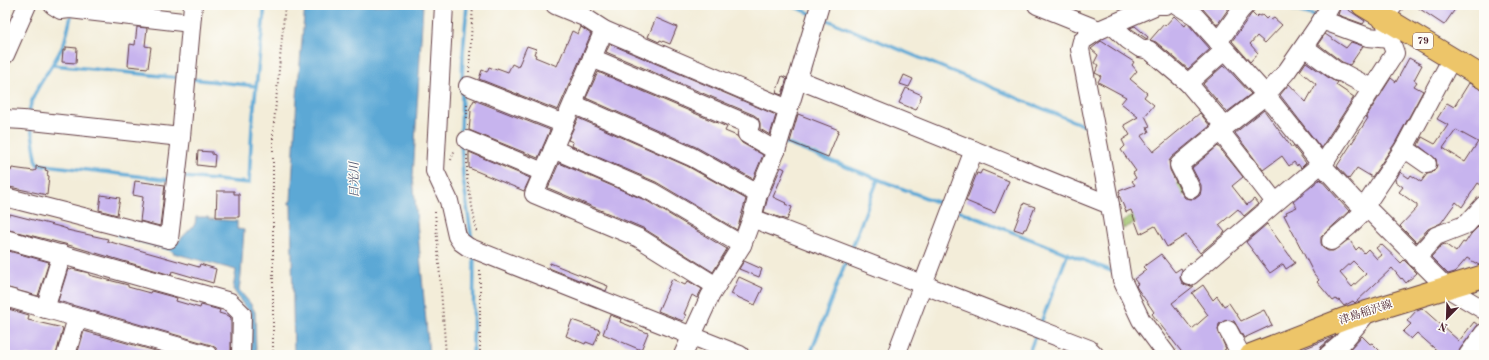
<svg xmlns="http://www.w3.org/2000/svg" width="1489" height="360" font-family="'Old Standard TT','Noto Serif JP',serif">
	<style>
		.green { fill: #a0c46e; stroke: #75724c }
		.water { fill: #5ca8d5; stroke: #536480 }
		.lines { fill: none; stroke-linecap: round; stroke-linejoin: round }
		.stream { stroke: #5ca8d5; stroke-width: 3.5 }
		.building { fill: #c7b4ee; fill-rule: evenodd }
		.minor-casing { stroke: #633e45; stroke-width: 20 }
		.major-casing { stroke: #633e45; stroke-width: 24 }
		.path { stroke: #633e45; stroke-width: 2; stroke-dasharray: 1 3; stroke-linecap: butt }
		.minor { stroke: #fff; stroke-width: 18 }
		.major { stroke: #edc569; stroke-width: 22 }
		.labels { text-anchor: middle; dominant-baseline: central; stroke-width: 3; stroke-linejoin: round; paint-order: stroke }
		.shield { fill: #fdfcf7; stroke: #806168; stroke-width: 1 }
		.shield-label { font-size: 10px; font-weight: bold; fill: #4a1f2b }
		.street-label { font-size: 11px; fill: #4a1f2b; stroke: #fdfcf7 }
		.water-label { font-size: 12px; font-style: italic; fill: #51566f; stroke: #fdfcf7 }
	</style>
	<rect width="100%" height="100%" fill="#fdfcf7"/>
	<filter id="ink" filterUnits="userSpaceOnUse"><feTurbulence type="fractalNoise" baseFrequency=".025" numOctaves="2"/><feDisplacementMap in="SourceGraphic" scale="8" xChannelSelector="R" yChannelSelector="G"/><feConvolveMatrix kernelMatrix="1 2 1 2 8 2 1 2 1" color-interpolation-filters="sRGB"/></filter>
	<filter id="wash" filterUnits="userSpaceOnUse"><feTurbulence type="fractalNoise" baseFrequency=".012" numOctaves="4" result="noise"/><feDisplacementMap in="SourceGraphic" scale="16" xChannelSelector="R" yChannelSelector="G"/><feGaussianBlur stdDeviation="0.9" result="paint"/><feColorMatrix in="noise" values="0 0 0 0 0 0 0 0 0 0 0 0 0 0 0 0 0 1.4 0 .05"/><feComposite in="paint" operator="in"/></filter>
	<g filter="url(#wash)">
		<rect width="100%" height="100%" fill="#f3edd9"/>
		<polygon class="green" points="1182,180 1189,192 1141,220 1123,229 1122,222 1147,207"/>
		<g class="water">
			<polygon points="305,5 423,5 413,177 429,355 294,355 291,204 289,204 289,202 291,201 297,97"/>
			<polygon points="196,217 208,217 209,219 237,221 237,229 244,230 241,275 239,290 250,303 255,312 256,355 251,355 251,312 244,306 233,289 236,270 173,253 173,247 195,224"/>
		</g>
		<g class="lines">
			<g class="stream">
				<polyline points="790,5 812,14"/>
				<polyline points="1277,5 1319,17"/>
				<polyline points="825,19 1090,128"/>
				<polyline points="53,65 181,78"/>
				<polyline points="191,79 256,86"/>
				<polyline points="462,82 463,53 467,5"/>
				<polyline points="462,88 461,141 463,178 472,241"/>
				<path d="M29,115C30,90 55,66 64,43C67,34 69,25 71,16"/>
				<polyline points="31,127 37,164 170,180"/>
				<polyline points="785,143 947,206"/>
				<polyline points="182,177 249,183 252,125 265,5"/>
				<polyline points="959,211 1114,272"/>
				<polyline points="118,235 174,250 178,249"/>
				<polyline points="851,250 878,179"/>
				<polyline points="1040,325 1068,253"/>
				<polyline points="473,355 474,256"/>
				<polyline points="810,355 846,261"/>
				<polyline points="1028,355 1036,334"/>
			</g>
		</g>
		<g id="blocks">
			<g class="building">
				<polygon points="1197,5 1231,5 1217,25 1203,9"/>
				<polygon points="1341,5 1365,21 1363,24 1338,15"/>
				<polygon points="1414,5 1458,5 1444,25"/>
				<polygon points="1252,13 1256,17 1258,15 1260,16 1262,15 1266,19 1268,17 1271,20 1274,18 1282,25 1265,43 1257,36 1250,44 1258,53 1250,62 1232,41"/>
				<polygon points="1174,16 1185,26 1187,23 1188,24 1210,49 1188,69 1156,42 1150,40 1164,24 1165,26"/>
				<polygon points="656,18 677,27 670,44 660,40 659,42 648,37"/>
				<polygon points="1135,26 1148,37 1147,39 1130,28"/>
				<polygon points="137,27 147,28 145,46 151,47 148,68 128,66 130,44 135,45"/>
				<polygon points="581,27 591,34 558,110 479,79 482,70 487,72 489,67 497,70 497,68 508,72 512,64 518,67 527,46 536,49 534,54 536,55 535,57 557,66 572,31 578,34"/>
				<polygon points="1325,34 1346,48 1351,42 1363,46 1350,65 1342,62 1318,44"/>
				<polygon points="1101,41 1134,62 1132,65 1137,71 1130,79 1147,93 1144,97 1154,105 1145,116 1150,126 1147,127 1149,132 1141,136 1153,152 1200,113 1210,126 1172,157 1169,161 1170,170 1182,194 1185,198 1191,199 1195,199 1200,195 1201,190 1201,185 1192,168 1218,146 1243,177 1232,186 1247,205 1254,199 1258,204 1244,216 1238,209 1219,225 1225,232 1200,253 1186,235 1167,247 1155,226 1140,234 1131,210 1126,212 1119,195 1120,194 1119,191 1135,185 1132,181 1136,178 1133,173 1136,171 1121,150 1125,146 1122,140 1130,135 1124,125 1138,117 1121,103 1126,97 1098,82 1101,76 1095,73 1099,65 1094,63 1098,55 1091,49"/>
				<polygon points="610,44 776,115 770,135 760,129 760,123 758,118 754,115 606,52"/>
				<polygon points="66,47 77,48 76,63 62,62 63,50 66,50"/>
				<polygon points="1409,58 1422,65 1414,80 1417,82 1414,86 1423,91 1395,143 1372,177 1357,168 1349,179 1337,166 1368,118 1366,117 1391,78 1396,82"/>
				<polygon points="1306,62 1332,80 1338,82 1336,85 1354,97 1321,148 1280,95 1289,84 1306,102 1316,84 1300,71"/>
				<polygon points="1224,65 1251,94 1227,112 1203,84"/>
				<polygon points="598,72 727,127 725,131 737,136 742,143 763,155 753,179 696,147 586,98"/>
				<polygon points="904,75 913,79 909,87 900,84"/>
				<polygon points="782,76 787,78 782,95 776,93"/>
				<path d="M1469,83L1484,91V187L1478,183L1462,207L1456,202L1441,223L1428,229L1416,242L1400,226L1417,208V205L1399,192L1403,187L1395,181L1400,172L1409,178L1411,175L1421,182L1427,174L1432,173L1435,170L1437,165L1436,159L1418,145L1422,137L1435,144L1436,143L1448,125L1437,119L1447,103L1454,107ZM1456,130L1478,142L1465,162L1443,148Z"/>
				<polygon points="906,88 922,95 916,110 899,103"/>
				<polygon points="474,100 550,130 538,158 469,130 471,111 469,110"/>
				<polygon points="1264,110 1292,148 1293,146 1306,163 1301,168 1298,164 1297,166 1294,162 1289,166 1282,156 1263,170 1235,133"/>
				<polygon points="798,114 839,130 828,157 790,142"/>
				<polygon points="578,118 687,166 746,199 737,230 656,182 572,146 573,142 568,140"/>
				<polygon points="198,151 212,152 212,154 215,155 214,167 197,165"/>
				<polygon points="469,152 530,178 524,191 469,168"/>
				<polygon points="559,163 647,201 727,249 713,272 643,228 548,188"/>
				<polygon points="36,166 46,168 45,170 48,171 47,175 49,176 47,195 5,186 5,170 11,171 12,168 34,171 36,170"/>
				<polygon points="781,167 785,169 773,197 786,203 785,204 792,207 787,220 764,212 768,197"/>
				<polygon points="982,170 1009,181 995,213 966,201 977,173 980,174"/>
				<path d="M1320,179L1349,211L1321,237V243L1323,248L1328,251H1333L1349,239L1356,250L1359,247L1364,253L1368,249L1377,259L1382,255L1376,248L1381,244L1401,263L1404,260L1417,273L1406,283L1402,278L1401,279L1392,268L1355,303L1353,301L1344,306L1339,300L1337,301L1336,299L1333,301L1317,282L1319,280L1314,274L1284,215L1287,214L1286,212L1297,207L1293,202ZM1353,261L1366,274L1352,287L1340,273Z"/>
				<polygon points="135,181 165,185 160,226 140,221 143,197 133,195"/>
				<polygon points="217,191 234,191 234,194 239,194 239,217 216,217"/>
				<polygon points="101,195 120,198 117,215 99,210"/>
				<polygon points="1024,203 1035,207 1026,229 1024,229 1023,232 1014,229"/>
				<polygon points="5,214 10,215 10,214 61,227 67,229 67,230 108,239 107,241 199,267 200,264 216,269 213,283 172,271 171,275 65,244 5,229"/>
				<polygon points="1267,224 1295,263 1286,269 1283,264 1270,273 1246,242"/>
				<polygon points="1479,226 1484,229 1484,264 1479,265 1467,258 1455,272 1448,274 1431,257 1442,245 1445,244 1456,252 1463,242 1465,243 1471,234"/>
				<polygon points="5,250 49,262 38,296 5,287"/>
				<polygon points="1161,254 1175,272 1181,268 1182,270 1180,278 1182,283 1187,286 1194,286 1172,303 1192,329 1208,315 1192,293 1203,285 1213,300 1217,296 1224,306 1229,303 1241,321 1264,310 1272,325 1244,338 1234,321 1229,320 1224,321 1219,324 1218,330 1226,349 1224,350 1226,355 1184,355 1152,314 1154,312 1137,288 1136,285 1138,284 1134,279 1146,270 1143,267"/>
				<polygon points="744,261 762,269 759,277 739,269"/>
				<polygon points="550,263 608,286 606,291 549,268"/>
				<polygon points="68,269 71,270 72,269 89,273 89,275 128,285 128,287 150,293 151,291 177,298 176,301 200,308 201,305 220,310 219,313 229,316 231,318 231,355 218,352 216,348 211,345 58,301"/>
				<polygon points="739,277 763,288 755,305 731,294"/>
				<polygon points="672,279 685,285 688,281 702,289 697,298 692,295 684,314 686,315 683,321 658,311"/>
				<polygon points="5,308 29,315 28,320 63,328 56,355 18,355 5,351"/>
				<polygon points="1422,308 1459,341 1474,322 1478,325 1460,349 1458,355 1442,355 1417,333 1411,339 1403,332 1411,324 1407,321 1417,310"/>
				<polygon points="610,315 621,319 620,322 648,333 641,350 603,334"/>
				<polygon points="572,320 600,330 594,345 586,342 585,344 566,336"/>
				<polygon points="84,331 170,355 77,355"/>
				<polygon points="1362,336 1370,344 1372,343 1384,355 1344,355"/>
				<polygon points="1333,337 1321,347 1318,355 1288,355"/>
			</g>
		</g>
	</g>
	<g filter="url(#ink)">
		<use href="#blocks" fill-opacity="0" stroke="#633e45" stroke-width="1"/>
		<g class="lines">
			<g class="minor-casing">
				<g id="minor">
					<polyline points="53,5 61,10 70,9 191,23"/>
					<polyline points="444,5 435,171 449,201 457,236 461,242 468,247 740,355"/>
					<polyline points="555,5 584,17 604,30 788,109"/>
					<polyline points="1037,5 1099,30"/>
					<polyline points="1166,5 1157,5 1099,30 1082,41 1080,49 1110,205 1122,280 1141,320 1167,355"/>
					<polyline points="1177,5 1195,16 1266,95 1321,164 1355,201 1365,206 1447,288 1484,310"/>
					<polyline points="1322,20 1331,5"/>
					<polyline points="1112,25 1128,40 1140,48 1149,50 1188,83 1225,127 1266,95 1287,71 1322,20 1368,37 1390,39 1384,18 1394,5"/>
					<polyline points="604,30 534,194 639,238 716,286"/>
					<polyline points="1218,42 1240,11 1246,5"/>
					<polyline points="1304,47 1338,72 1341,72 1373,89"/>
					<polyline points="5,55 27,5"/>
					<polyline points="592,58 750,125 747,134 776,151"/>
					<polyline points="797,79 1110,205"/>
					<polyline points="1188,83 1225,50"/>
					<polyline points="468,86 564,124"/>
					<polyline points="573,104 692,157 758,194"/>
					<polyline points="5,119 23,120 181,137"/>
					<polyline points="1220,131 1275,202"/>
					<polyline points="467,140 543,172"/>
					<polyline points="1404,148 1427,164"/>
					<polyline points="553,149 652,192 742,245"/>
					<polyline points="1322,166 1395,53 1390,39"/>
					<polyline points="1191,189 1179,165 1225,127"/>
					<polyline points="5,197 169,239 181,137 193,5"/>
					<polyline points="1365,206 1404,148 1452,58"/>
					<polyline points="752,218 1089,349 1095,355"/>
					<polyline points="5,239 230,302 242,314 241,355"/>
					<polyline points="1331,241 1349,226 1367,208"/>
					<polyline points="1416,258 1436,236 1467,224 1484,205"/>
					<polyline points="1190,276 1321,164"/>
					<polyline points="5,297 208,355"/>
					<polyline points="45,309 62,254"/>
					<polyline points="1228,330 1241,355"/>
					<polyline points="66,355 77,318"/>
					<polyline points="683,355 710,296 742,245 752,218 758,194 776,151 820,5"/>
					<polyline points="896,355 974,150"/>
					<polyline points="1328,355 1341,344 1368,312"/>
					<polyline points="1468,355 1484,333"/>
				</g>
			</g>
			<g class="major-casing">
				<g id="major">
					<polyline points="1363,5 1484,78"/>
					<polyline points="1251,355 1344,319 1484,276"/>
				</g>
			</g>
			<g class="path">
				<polyline points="469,72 473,5"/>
				<polyline points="467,126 467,102"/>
				<polyline points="467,155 467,178 477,234"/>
				<polyline points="451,160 455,149"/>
				<polyline points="435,212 446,355"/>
				<polyline points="273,355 273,134 285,5"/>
				<polyline points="480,355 480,268"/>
			</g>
			<use href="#minor" class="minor"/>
			<use href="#major" class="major"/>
		</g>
	</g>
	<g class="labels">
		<rect class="shield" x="1413" y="33" width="20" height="16" rx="3"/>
		<g class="shield-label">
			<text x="1423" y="41">79</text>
		</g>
		<g class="street-label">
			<text transform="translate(1366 313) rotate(-18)">津島稲沢線</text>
		</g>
		<g class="water-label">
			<text transform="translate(355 180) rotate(-91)">日光川</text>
		</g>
	</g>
	<rect width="1489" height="360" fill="none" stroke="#fdfcf7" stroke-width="20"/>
	<g transform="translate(1447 318) rotate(203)" stroke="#fdfcf7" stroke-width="3" paint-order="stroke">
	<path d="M0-3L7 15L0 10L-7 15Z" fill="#4a1f2b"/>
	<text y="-6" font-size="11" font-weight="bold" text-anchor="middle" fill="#4a1f2b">N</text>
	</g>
</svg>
